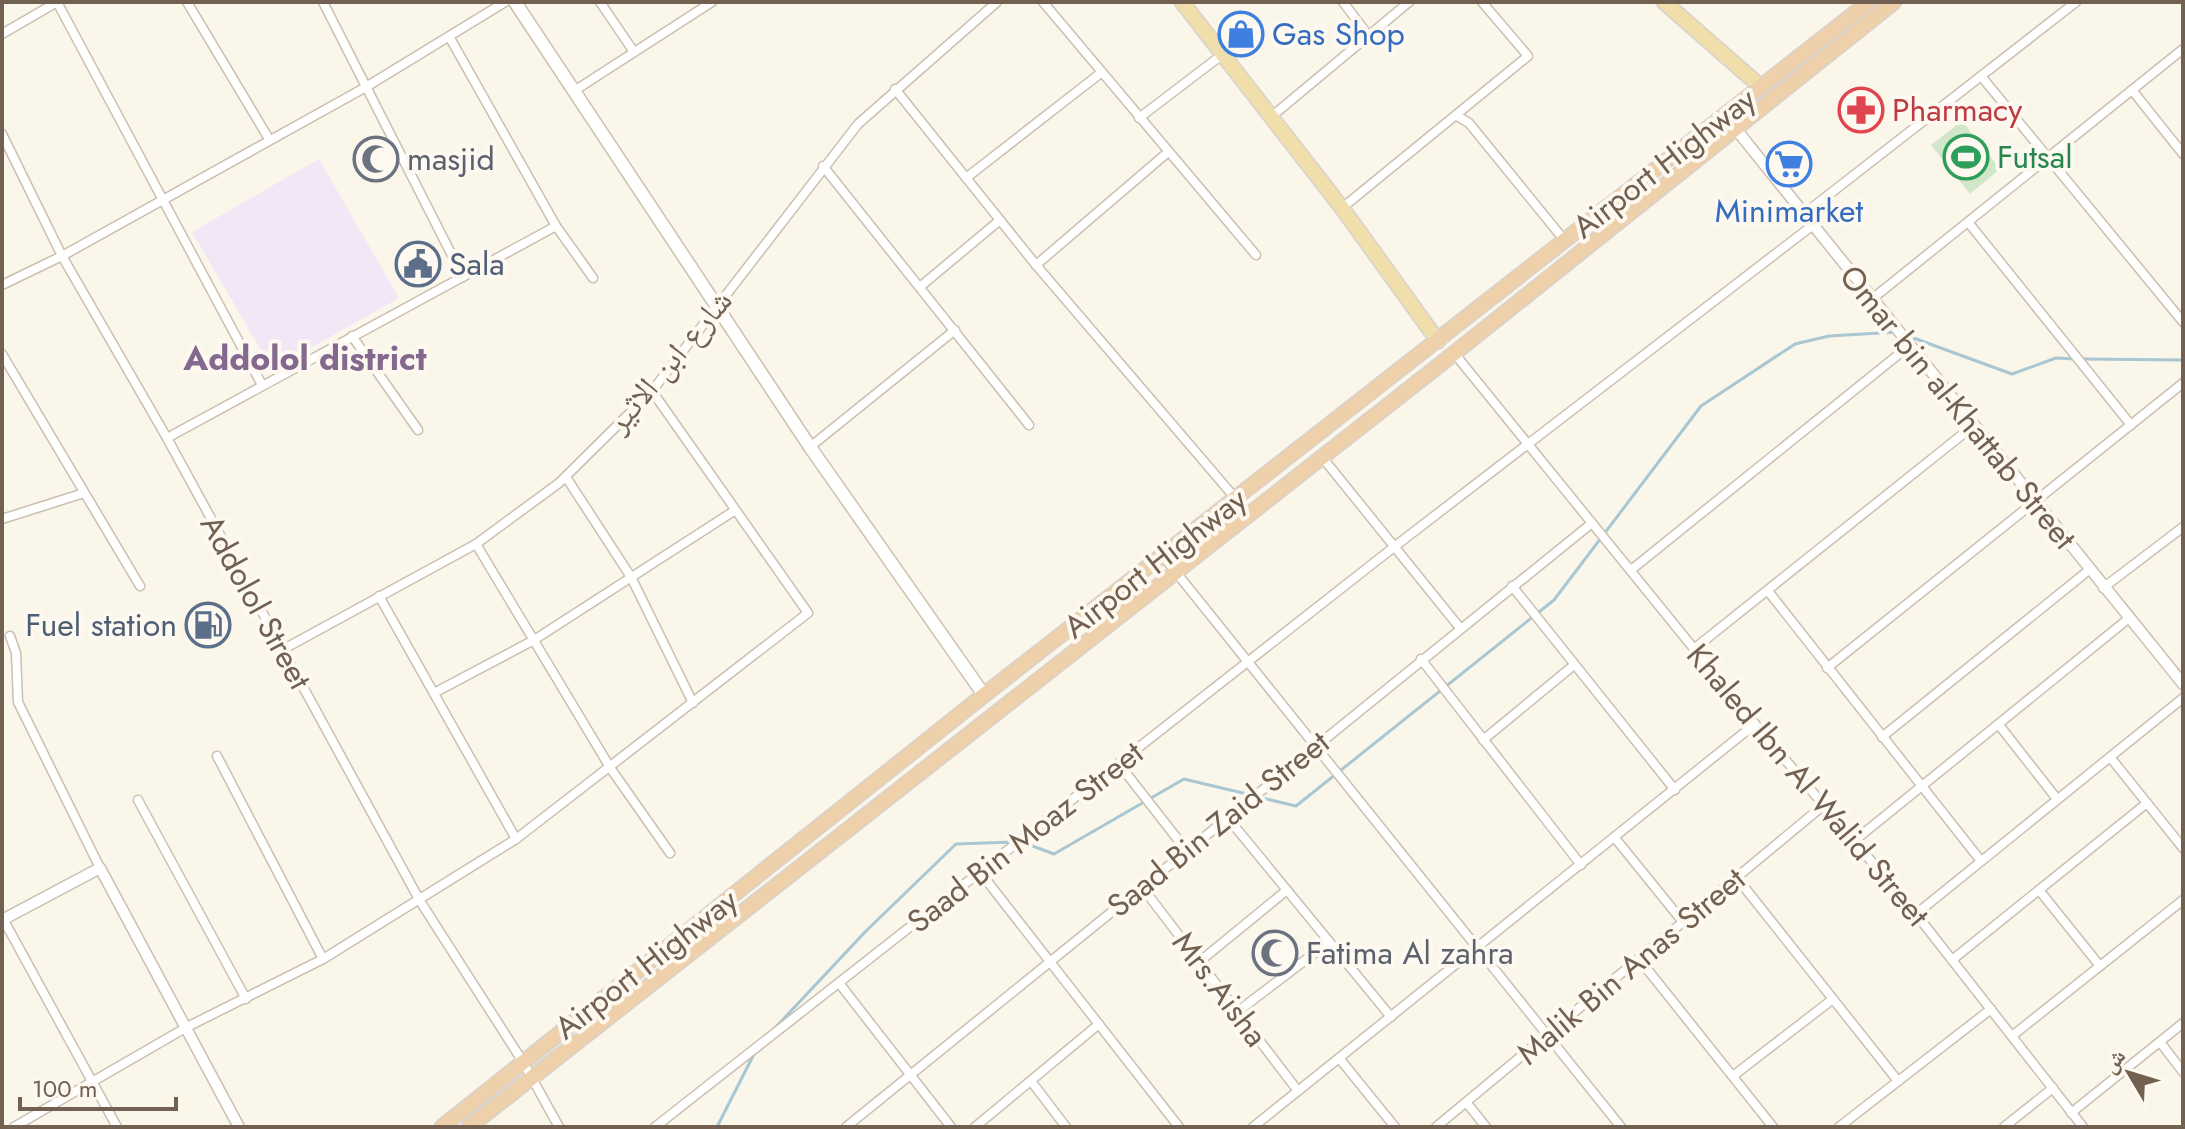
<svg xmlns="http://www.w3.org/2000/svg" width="2185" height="1129" font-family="Jost,'Noto Naskh Arabic',sans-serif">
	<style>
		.education { fill: #f2e6f7 }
		.pitch { fill: #d2e6ca }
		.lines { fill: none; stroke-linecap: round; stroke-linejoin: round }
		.stream { stroke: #a8c7d2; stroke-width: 3 }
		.minor-casing { stroke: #cbbfb1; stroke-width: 11 }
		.tertiary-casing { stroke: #cbbfb1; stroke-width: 13 }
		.secondary-casing { stroke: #cdc0af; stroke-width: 15 }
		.primary-casing { stroke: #d8d2ce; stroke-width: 17 }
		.trunk-casing { stroke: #d8d2ce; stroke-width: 17 }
		.minor { stroke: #fff; stroke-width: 8 }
		.tertiary { stroke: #fff; stroke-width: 10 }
		.secondary { stroke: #fff; stroke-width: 12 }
		.primary { stroke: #f0deab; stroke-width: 14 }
		.trunk { stroke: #eed0aa; stroke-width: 14 }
		.labels { text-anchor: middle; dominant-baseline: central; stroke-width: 8; stroke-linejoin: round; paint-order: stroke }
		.shop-label { font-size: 32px; fill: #366cbe; stroke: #fdf9f0; text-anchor: start }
		.health-label { font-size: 32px; fill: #be3a42; stroke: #fdf9f0; text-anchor: start }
		.leisure-label { font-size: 32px; fill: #27864d; stroke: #fdf9f0; text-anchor: start }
		.worship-label { font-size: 32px; fill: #5b616d; stroke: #fdf9f0; text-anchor: start }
		.street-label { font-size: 32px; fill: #726050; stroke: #fdf9f0 }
		.service-label { font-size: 32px; fill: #4e5e75; stroke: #fdf9f0; text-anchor: start }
		.neighbourhood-label { font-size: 34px; font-weight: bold; fill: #85688d; stroke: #fdf9f0 }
	</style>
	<rect width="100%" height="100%" fill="#faf6ea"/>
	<polygon class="education" points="319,159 399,298 281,365 268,362 192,232"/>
	<polygon class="pitch" points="1962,121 2000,169 1970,194 1931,145"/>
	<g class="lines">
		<g class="stream">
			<polyline points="1908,336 2012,374 2056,358 2075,359"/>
			<polyline points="2083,359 2183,360"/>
			<polyline points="1258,797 1296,806 1554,600 1701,406 1795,344 1829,336 1897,332"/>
			<polyline points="1022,842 1054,854 1184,779 1251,795"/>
			<polyline points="775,1028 865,932 956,844 1015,842"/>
			<polyline points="717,1127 755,1052"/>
		</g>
		<g class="minor-casing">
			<g id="minor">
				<polyline points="57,2 262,385"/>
				<polyline points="187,2 269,139"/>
				<polyline points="323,2 463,277"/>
				<polyline points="600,2 634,52"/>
				<polyline points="1043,2 1256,255"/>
				<polyline points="1343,2 1368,35"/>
				<polyline points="2,34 57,2"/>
				<polyline points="450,38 556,226 593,278"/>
				<polyline points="1981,76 2183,322"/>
				<polyline points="895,89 1036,265 1236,499"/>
				<polyline points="2132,90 2183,154"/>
				<polyline points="574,91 712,2"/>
				<polyline points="1457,116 1469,123 1565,241"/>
				<polyline points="1271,117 1409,2"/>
				<polyline points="1139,118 1223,54"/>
				<polyline points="2,134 62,256 167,438 420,901 523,1062 559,1127"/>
				<polyline points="823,166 1029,425"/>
				<polyline points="966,178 1102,72"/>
				<polyline points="1342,208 1528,56 1482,2"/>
				<polyline points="1804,214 2076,2"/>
				<polyline points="1968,222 2131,425"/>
				<polyline points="1036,265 1167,153"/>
				<polyline points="2,285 62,256 366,87 505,2"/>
				<polyline points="921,286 1000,220"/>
				<polyline points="1872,299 2183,49"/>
				<polyline points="352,336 418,430"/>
				<polyline points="1454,353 1755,724 1916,914 2083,1127"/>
				<polyline points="2,354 140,586"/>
				<polyline points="167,438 556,226"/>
				<polyline points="810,447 955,330"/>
				<polyline points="1322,457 1460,628"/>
				<polyline points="566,477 631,577 693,703"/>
				<polyline points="2,519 84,493"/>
				<polyline points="476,544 611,769 670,853"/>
				<polyline points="1163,556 1621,1127"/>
				<polyline points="1631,570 1909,346"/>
				<polyline points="1512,586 1675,790"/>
				<polyline points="2103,588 2183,527"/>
				<polyline points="1768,591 1981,861"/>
				<polyline points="379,596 516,839"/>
				<polyline points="10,636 16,653 18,702 100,868"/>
				<polyline points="1695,648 1973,426"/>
				<polyline points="282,650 476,544 559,483 652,391 858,124 997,2"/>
				<polyline points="1421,659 1581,865"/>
				<polyline points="1827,668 2183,383"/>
				<polyline points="434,693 534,640 734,511"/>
				<polyline points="1999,725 2057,799"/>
				<polyline points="1882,737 2089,570"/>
				<polyline points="1483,740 1574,665"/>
				<polyline points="217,756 323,959"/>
				<polyline points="2110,757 2183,848"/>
				<polyline points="1119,764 1186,850"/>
				<polyline points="138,800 246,999"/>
				<polyline points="1227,817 1391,1017"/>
				<polyline points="1615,838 1683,922"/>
				<polyline points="1854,841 2128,619"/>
				<polyline points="980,872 1179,1127"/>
				<polyline points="1737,878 1898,1081"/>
				<polyline points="1142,887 1298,1091"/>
				<polyline points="2039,890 2100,966"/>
				<polyline points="1916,914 2183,698"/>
				<polyline points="2,917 117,1127"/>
				<polyline points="1639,959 1773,1127"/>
				<polyline points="1952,960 2147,803"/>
				<polyline points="1199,962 1287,890"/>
				<polyline points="839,983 951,1127"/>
				<polyline points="1237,1012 1329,942"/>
				<polyline points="2012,1036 2183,900"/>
				<polyline points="2160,1042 2183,1072"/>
				<polyline points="1339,1058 1395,1127"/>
				<polyline points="1733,1076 1833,999"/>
				<polyline points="1031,1081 1066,1127"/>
				<polyline points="1466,1102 1486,1127"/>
				<polyline points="2071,1113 2183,1023"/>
				<polyline points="14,1127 187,1027 323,959 516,839 808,613 652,391"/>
				<polyline points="655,1127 1394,547 1813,225"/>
				<polyline points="846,1127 1592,523"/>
				<polyline points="975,1127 1099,1024"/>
				<polyline points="1253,1127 1755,724"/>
				<polyline points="1436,1127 1825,804"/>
				<polyline points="1839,1127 1991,1009"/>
				<polyline points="2004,1127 2053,1088"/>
			</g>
		</g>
		<g class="tertiary-casing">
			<g id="tertiary">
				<polyline points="1735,128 2183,684"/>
				<polyline points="2,920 100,868 239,1127"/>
			</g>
		</g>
		<g class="secondary-casing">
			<polyline id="secondary" points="515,2 810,447 984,695"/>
		</g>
		<g class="primary-casing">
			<g id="primary">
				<polyline points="1182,2 1342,208 1438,341"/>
				<polyline points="1664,2 1761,87"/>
			</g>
		</g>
		<g class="trunk-casing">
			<g id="trunk">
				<polyline points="442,1127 984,695 1869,2"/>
				<polyline points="469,1127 1442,363 1894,2"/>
			</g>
		</g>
		<use href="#minor" class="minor"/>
		<use href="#tertiary" class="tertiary"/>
		<use href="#secondary" class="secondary"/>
		<use href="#primary" class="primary"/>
		<use href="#trunk" class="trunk"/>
	</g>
	<defs>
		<g id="shop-ring" transform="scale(2.3)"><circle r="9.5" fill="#fdf9f0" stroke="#3f7fe0" stroke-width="1.5"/><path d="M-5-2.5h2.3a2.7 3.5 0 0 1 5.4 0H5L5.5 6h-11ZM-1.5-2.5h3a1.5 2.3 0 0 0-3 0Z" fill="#3f7fe0"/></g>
		<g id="pharmacy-ring" transform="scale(2.3)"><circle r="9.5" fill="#fdf9f0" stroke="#e0444e" stroke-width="1.5"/><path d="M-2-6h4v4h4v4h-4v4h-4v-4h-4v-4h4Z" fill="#e0444e"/></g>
		<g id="stadium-ring" transform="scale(2.3)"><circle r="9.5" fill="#fdf9f0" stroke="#2e9e5b" stroke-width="1.5"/><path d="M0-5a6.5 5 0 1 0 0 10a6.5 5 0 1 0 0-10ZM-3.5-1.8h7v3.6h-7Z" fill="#2e9e5b"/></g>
		<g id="mosque-ring" transform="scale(2.3)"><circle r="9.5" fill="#fdf9f0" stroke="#6b7280" stroke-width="1.5"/><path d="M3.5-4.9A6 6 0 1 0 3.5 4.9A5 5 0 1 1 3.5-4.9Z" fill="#6b7280"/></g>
		<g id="supermarket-ring" transform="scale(2.3)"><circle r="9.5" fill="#fdf9f0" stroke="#3f7fe0" stroke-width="1.5"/><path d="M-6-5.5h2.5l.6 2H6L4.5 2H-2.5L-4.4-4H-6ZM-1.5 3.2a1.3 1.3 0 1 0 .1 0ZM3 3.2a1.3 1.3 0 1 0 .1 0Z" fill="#3f7fe0"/></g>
		<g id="civic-ring" transform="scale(2.3)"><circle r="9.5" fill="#fdf9f0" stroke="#5c6f8a" stroke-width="1.5"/><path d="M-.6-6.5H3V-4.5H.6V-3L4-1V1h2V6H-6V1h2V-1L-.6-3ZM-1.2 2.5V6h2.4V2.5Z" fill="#5c6f8a"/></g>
		<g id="fuel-ring" transform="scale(2.3)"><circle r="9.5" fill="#fdf9f0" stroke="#5c6f8a" stroke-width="1.5"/><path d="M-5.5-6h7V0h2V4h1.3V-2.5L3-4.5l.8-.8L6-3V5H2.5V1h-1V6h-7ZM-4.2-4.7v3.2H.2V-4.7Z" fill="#5c6f8a"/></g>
	</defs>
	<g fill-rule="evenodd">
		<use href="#shop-ring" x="1241" y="34"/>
		<use href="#pharmacy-ring" x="1861" y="110"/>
		<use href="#stadium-ring" x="1966" y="157"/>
		<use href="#mosque-ring" x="376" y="159"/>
		<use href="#supermarket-ring" x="1789" y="164"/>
		<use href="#civic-ring" x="418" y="264"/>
		<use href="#fuel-ring" x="208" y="625"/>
		<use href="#mosque-ring" x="1275" y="953"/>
	</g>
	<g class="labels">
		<g class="shop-label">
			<text x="1272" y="34">Gas Shop</text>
			<text x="1789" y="211" text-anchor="middle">Minimarket</text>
		</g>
		<g class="health-label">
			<text x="1892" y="110">Pharmacy</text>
		</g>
		<g class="leisure-label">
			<text x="1997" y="157">Futsal</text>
		</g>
		<g class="worship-label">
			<text x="407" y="159">masjid</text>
			<text x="1306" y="953">Fatima Al zahra</text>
		</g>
		<g class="street-label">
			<text transform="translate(1664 163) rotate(-38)">Airport Highway</text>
			<text transform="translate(669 361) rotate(-50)">شارع ابن الاثير</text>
			<text transform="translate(1958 407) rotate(51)">Omar bin al-Khattab Street</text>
			<text transform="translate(1155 563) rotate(-38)">Airport Highway</text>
			<text transform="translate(256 602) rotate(61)">Addolol Street</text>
			<text transform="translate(1808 785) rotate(50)">Khaled Ibn Al Walid Street</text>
			<text transform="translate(1218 824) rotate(-39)">Saad Bin Zaid Street</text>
			<text transform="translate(1025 837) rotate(-38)">Saad Bin Moaz Street</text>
			<text transform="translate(646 964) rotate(-38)">Airport Highway</text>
			<text transform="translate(1631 966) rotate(-40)">Malik Bin Anas Street</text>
			<text transform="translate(1220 989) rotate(53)">Mrs.Aisha</text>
		</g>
		<g class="service-label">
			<text x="449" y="264">Sala</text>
			<text x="177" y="625" text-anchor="end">Fuel station</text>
		</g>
		<g class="neighbourhood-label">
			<text x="305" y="358">Addolol district</text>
		</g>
	</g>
	<rect width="2185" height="1129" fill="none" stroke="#726050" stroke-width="8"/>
	<g transform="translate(2129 1073) rotate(308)" stroke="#fdf9f0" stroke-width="6" paint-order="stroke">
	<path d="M0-6L14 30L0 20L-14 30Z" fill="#726050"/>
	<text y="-12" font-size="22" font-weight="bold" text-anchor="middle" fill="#726050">ش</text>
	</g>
	<path d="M20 1097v12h156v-12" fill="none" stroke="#726050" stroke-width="4"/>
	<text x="32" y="1097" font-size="24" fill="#726050" stroke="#fdf9f0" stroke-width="6" paint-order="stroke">100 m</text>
</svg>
